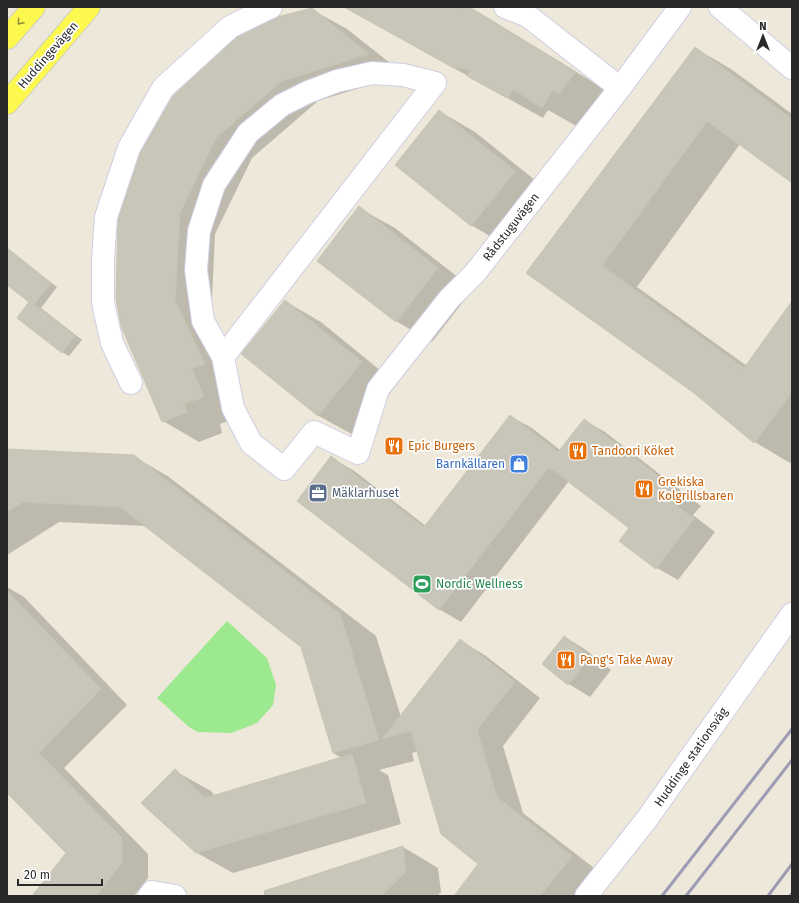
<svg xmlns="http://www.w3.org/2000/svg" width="799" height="903" font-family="'Fira Sans',sans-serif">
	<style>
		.green { fill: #9ce990 }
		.shadow { fill: #0003 }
		.building { fill: #c8c5b9; stroke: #c8c5b3 }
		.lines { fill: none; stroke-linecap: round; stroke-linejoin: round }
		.minor-casing { stroke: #cfcee4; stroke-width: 24 }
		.major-casing { stroke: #ccc; stroke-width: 24 }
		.minor { stroke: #fff; stroke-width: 22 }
		.major { stroke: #fdf84e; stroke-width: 22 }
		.rail { stroke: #9d9cb5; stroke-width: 3 }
		.oneway { stroke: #93903c }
		.labels { text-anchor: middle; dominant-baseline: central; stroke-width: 3.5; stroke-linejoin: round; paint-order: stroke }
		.street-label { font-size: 12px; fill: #292929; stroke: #fff }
		.food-label { font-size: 12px; fill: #c56008; stroke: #fff; text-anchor: start }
		.shop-label { font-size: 12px; fill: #366cbe; stroke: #fff; text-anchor: end }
		.service-label { font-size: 12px; fill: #4e5e75; stroke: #fff; text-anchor: start }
		.leisure-label { font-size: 12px; fill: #27864d; stroke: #fff; text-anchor: start }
	</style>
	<rect width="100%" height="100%" fill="#ede8d9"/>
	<polygon class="green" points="227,621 267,658 276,685 273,705 257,723 231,733 198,732 189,727 157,698"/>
	<g class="shadow">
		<polygon points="345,7 451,7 509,31 611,93 578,127 548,110 543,118"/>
		<polygon points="311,9 347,29 404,74 318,101 252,158 215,234 211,321 240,384 227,390 239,417 220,424 222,433 199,442 163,421 119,220"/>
		<polygon points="695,48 731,69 792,114 792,182 740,144 637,287 747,366 792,303 792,460 790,463 755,442 694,392 527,273"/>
		<polygon points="439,111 475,132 550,192 507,246 471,225"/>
		<polygon points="359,208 395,228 473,289 432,342 396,321"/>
		<polygon points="7,248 57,287 41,308 82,340 69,356 62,352 30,302 7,284"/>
		<polygon points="285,301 321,322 397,384 355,436 319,416 242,354"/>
		<polygon points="510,416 532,428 560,450 584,420 605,432 701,506 693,515 715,532 678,580 657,568 630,527 569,481 461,622 439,609 331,458 353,470 426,526"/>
		<polygon points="7,450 133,456 169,477 376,636 401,717 460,640 486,656 540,698 503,746 523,813 598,871 578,896 458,896 480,864 418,751 412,753 414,761 379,770 388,775 401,824 233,873 197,853 175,771 211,791 215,796 342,758 333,753 302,647 147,526 59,522 7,555"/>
		<polygon points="7,587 24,597 127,705 64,768 148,854 148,878 134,896 34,896 68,853 7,792"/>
		<polygon points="565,637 586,650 611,670 590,697 569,684 543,664"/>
		<polygon points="403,847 438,868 441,892 437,896 264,896 268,891"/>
	</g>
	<g class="building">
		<polygon points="344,7 460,7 473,9 576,72 559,94 553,90 542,108 513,89 507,98 467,76 471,70 452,67"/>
		<polygon points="312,8 369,54 282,81 216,138 180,213 175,300 205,364 192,369 204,397 184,404 187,412 162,422 121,326 116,298 118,219 140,153 173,96 237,37 277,17"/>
		<polygon points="695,47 792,119 792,183 707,121 602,266 744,368 792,301 792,392 754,443 694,393 526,273"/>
		<polygon points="439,110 515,171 471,226 395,165"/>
		<polygon points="359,206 438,268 396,322 317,261"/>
		<polygon points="7,248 51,283 34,304 75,336 62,353 17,318 29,302 7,285"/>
		<polygon points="285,300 362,362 318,416 241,354"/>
		<polygon points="510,415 558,452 584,419 680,493 672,502 694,519 656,569 619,541 629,528 549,467 439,610 297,501 331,456 424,527"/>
		<polygon points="7,449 134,455 340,614 379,740 333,753 301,647 120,507 23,502 7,512"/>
		<polygon points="7,591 101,689 39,753 122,838 122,862 96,896 32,896 66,853 7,793"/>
		<polygon points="564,636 590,657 568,685 542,664"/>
		<polygon points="460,639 515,682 477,730 497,797 572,856 540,896 454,896 478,864 441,834 411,731 382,739"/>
		<polygon points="352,754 366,803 196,853 141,803 175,769 205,798"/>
		<polygon points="403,846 406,871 381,896 265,896 264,891"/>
	</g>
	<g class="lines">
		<g class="minor-casing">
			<g id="minor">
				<polyline points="505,7 528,16 620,88"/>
				<polyline points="720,7 792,68"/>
				<polyline points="223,357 435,83 403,75 372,73 337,81 308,92 282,105 248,133 214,185 199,231 196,270 203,321 223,357 233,408 251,443 284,469 314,432 358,453 378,389 449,299 475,273 620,88 680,7"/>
				<polyline points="131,383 112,343 104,308 103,299 103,260 106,217 129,148 163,88 230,27 271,7"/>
				<polyline points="149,896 152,892 175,896"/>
				<polyline points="586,896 647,819 792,614"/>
			</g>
		</g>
		<g class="major-casing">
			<g id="major">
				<polyline points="7,38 34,7"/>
				<polyline points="7,103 89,7"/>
			</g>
		</g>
		<use href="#minor" class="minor"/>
		<use href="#major" class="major"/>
		<g class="rail">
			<polyline points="662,896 792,729"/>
			<polyline points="686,896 792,760"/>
			<polyline points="768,896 792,864"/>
			<polyline points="790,896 792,893"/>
		</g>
	</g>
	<defs><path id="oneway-chevron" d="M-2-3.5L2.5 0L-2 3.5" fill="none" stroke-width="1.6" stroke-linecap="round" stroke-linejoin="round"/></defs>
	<use class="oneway" href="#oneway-chevron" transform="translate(20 22) rotate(131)"/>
	<defs>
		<g id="restaurant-square" transform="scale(1)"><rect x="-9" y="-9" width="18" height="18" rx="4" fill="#e8710a" stroke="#fff"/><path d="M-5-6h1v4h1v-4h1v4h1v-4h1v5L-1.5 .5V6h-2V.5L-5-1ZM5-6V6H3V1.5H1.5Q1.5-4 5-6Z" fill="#fff"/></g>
		<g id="shop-square" transform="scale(1)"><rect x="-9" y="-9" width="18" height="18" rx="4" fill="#3f7fe0" stroke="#fff"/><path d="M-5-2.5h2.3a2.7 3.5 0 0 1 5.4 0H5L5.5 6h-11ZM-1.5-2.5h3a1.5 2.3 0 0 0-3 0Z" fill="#fff"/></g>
		<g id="office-square" transform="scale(1)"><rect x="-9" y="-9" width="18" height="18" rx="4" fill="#5c6f8a" stroke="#fff"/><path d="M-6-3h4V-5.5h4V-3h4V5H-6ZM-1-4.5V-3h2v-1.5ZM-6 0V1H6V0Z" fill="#fff"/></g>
		<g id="stadium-square" transform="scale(1)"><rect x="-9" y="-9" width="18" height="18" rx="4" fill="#2e9e5b" stroke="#fff"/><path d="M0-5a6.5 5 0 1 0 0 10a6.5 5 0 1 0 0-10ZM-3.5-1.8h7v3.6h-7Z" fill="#fff"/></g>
	</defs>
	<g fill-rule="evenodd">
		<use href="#restaurant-square" x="394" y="446"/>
		<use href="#restaurant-square" x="578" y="451"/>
		<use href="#shop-square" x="519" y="464"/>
		<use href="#restaurant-square" x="644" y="489"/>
		<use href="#office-square" x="318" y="493"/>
		<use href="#stadium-square" x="422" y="584"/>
		<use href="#restaurant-square" x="566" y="660"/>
	</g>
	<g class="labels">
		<g class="street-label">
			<text transform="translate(48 55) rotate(-49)">Huddingevägen</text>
			<text transform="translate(511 227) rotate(-52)">Rådstuguvägen</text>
			<text transform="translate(691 757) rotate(-55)">Huddinge stationsväg</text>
		</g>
		<g class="food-label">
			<text x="408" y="446">Epic Burgers</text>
			<text x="592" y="451">Tandoori Köket</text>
			<text x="658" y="482">Grekiska<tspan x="658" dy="14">Kolgrillsbaren</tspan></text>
			<text x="580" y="660">Pang's Take Away</text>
		</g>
		<g class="shop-label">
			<text x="505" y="464">Barnkällaren</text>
		</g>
		<g class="service-label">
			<text x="332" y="493">Mäklarhuset</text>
		</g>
		<g class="leisure-label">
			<text x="436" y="584">Nordic Wellness</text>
		</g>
	</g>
	<rect width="799" height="903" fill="none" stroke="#292929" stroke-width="16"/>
	<g transform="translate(763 36)" stroke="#ffffff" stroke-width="3" paint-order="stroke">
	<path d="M0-3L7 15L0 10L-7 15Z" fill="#292929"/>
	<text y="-6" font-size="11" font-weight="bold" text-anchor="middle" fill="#292929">N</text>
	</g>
	<path d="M18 879v6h84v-6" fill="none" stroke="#292929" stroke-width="2"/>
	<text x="24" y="879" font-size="12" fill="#292929" stroke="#ffffff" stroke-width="3" paint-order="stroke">20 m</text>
</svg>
